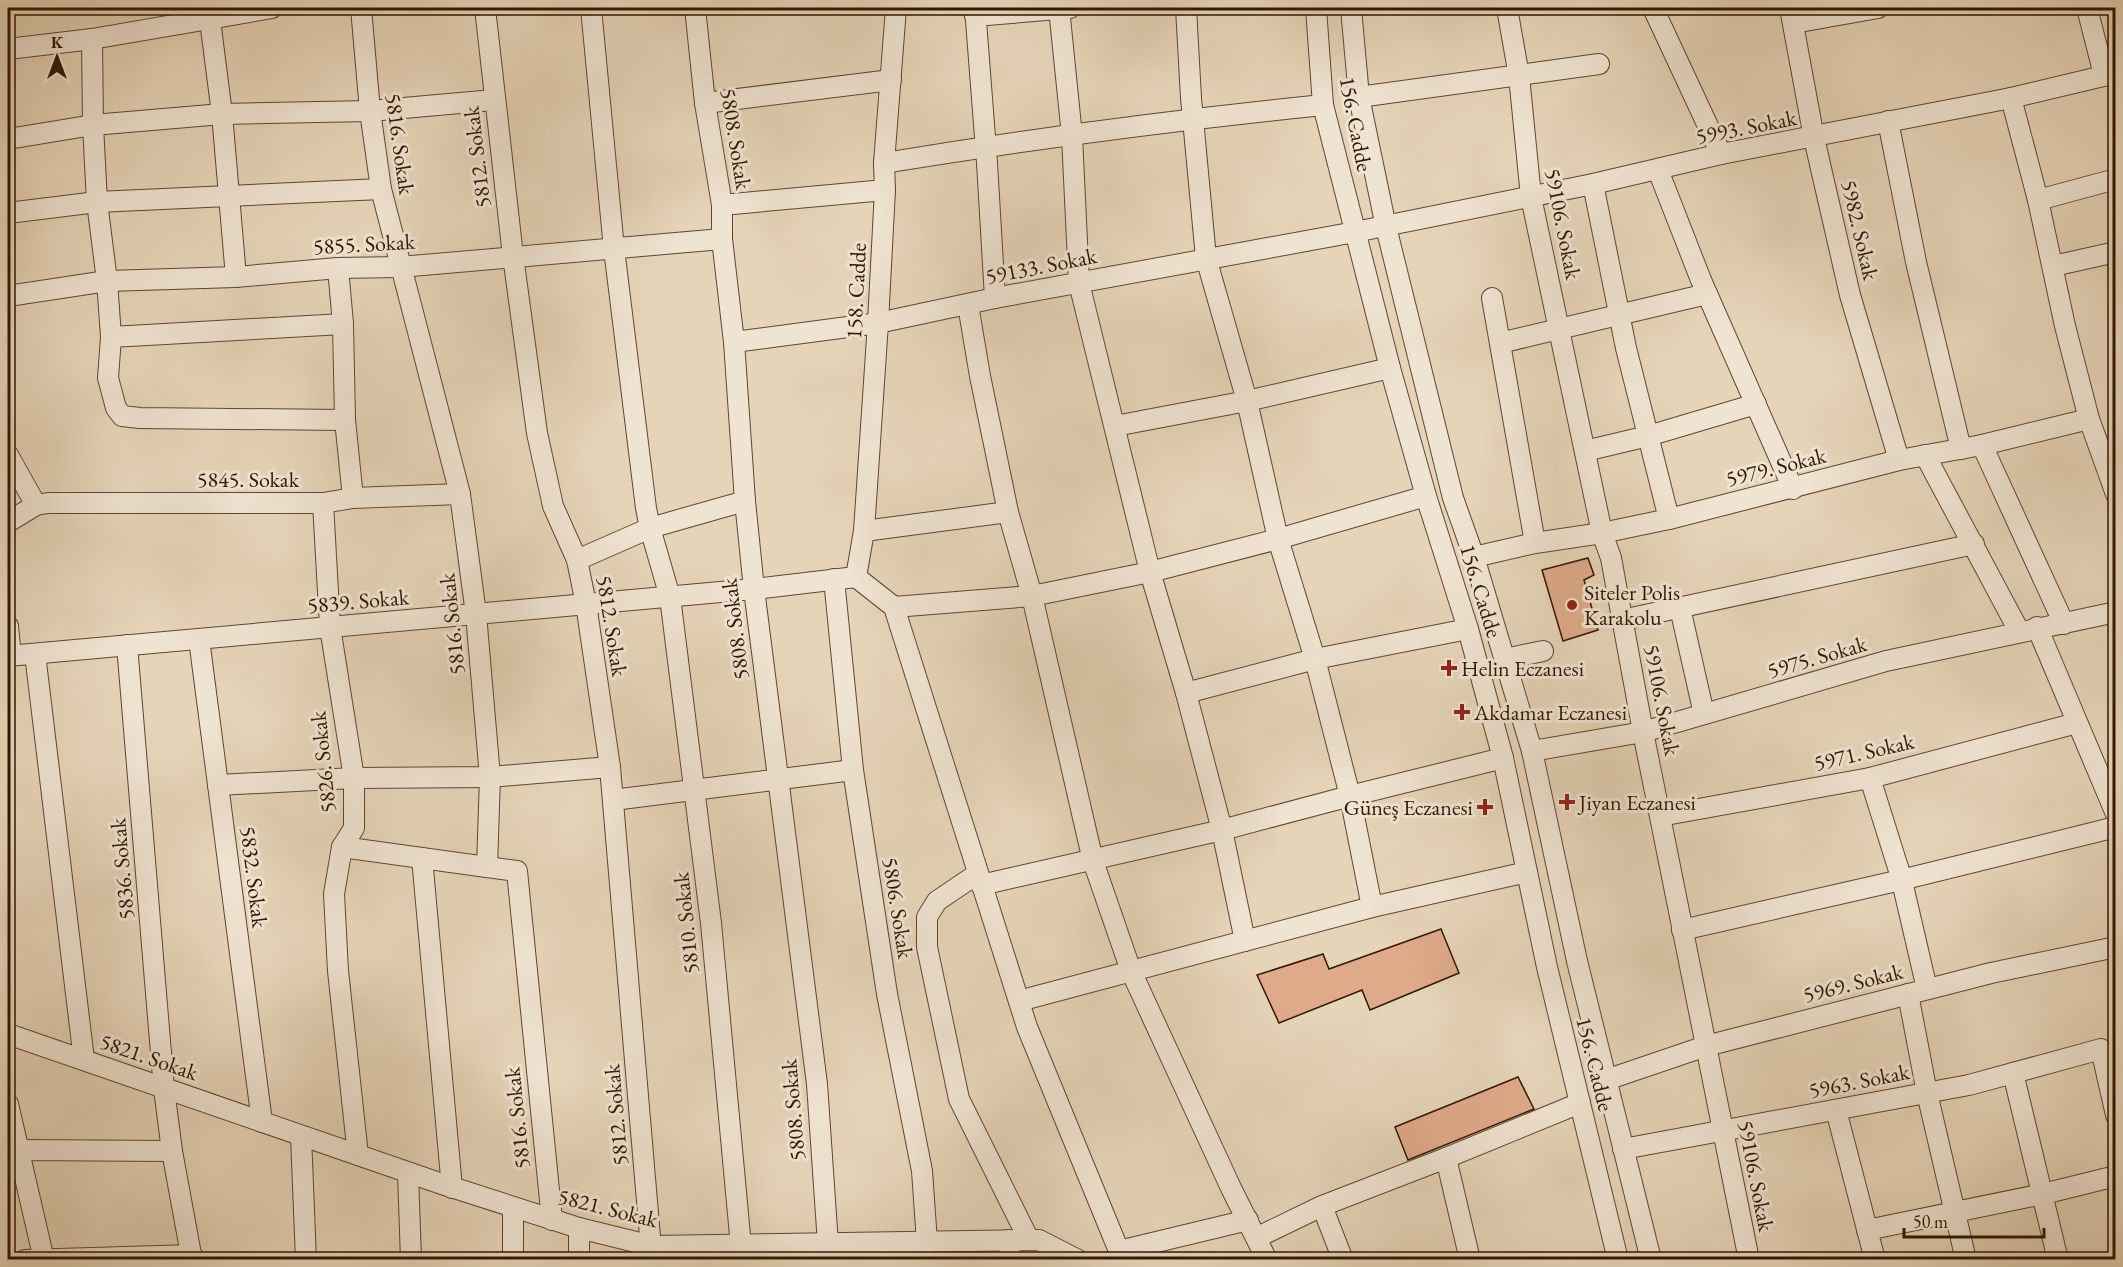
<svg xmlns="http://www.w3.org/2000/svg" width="2123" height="1267" font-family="'EB Garamond',serif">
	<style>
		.building { fill: #dfaa8a; stroke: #321602; stroke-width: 1.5 }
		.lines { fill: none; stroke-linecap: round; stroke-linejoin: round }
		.minor-casing { stroke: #5f4630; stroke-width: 22 }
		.minor { stroke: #efe3d1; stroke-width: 20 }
		.poi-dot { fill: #8f2418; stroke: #efe3d1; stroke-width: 2 }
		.labels { text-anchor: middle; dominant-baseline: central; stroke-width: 6; stroke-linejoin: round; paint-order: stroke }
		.street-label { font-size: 22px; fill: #321602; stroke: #efe3d1 }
		.poi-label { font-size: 22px; fill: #321602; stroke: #efe3d1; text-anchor: start }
	</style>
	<rect width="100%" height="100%" fill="#e6d4b8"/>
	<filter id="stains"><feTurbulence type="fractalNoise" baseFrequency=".00333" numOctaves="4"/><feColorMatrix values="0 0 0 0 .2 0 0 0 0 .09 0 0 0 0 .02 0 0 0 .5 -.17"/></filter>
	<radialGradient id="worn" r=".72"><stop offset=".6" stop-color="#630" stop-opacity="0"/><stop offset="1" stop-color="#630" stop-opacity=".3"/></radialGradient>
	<g class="building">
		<polygon points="1588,558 1594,575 1584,580 1598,630 1563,641 1542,570"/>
		<polygon points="1441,929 1459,973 1370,1010 1362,990 1279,1023 1257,975 1323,954 1329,969"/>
		<polygon points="1518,1077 1534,1109 1408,1160 1395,1127"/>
	</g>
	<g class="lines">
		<g class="minor-casing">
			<g id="minor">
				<polyline points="361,8 370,111 381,189 460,494 476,614 490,777 487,867 517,871 552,1220"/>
				<polyline points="485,8 513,256 537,433 553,506 577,560 586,604 610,767 652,1260"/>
				<polyline points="591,8 614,249 646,508 650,528 670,597 711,923 741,1246"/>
				<polyline points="695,8 705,103 722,205 722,239 734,342 745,501 754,589 817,1084 828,1244"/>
				<polyline points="975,8 987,163 995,298"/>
				<polyline points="1059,8 1072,136 1079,283 1150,572 1186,693 1222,830 1245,941"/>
				<polyline points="1186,8 1191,98 1206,258 1247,401 1278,539 1315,659 1350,796 1372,907"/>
				<polyline points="1316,8 1323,105 1390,368 1426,496 1468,629 1503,758 1547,967 1618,1260"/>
				<polyline points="1351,8 1359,97 1386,227 1453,498 1474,557 1532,751 1577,961 1651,1260"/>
				<polyline points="1507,8 1519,76 1531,197 1602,533 1611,558 1643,732 1749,1260"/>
				<polyline points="1653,8 1721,154"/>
				<polyline points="1790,8 1814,138 1850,295 1899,460"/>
				<polyline points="2087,8 2104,75"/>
				<polyline points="975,16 1070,8"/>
				<polyline points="210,20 222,114 236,277"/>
				<polyline points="1794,23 1878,8"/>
				<polyline points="92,39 93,125 97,202 107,281 111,337 108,378 116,408 122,416 140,418 345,420"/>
				<polyline points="8,49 92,39 272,8"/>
				<polyline points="1359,97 1599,64"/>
				<polyline points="2011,98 2038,200 2065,326 2089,419 2116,494"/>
				<polyline points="705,103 891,80"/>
				<polyline points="1888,121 1916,262 1961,449"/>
				<polyline points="8,139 93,125 222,114 370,111 494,100"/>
				<path d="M884,163C1030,139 1176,120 1323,105"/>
				<polyline points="1658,170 1701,280 1793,489"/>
				<polyline points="1593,184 1626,348 1669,519"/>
				<polyline points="2038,200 2116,179"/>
				<polyline points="722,205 885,190"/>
				<polyline points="8,213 97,202 381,189"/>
				<polyline points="2053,266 2116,252"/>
				<polyline points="338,268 343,324 345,420 353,498"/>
				<polyline points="8,296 107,281 236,277 338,268 400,267 722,239"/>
				<polyline points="1492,298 1535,543"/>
				<polyline points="968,305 980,376 1008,512 1032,596 1093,861 1131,971 1231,1188 1267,1260"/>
				<polyline points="111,337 343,324"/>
				<polyline points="734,342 878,323 995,298 1355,232 1593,184 1721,154 2011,98 2116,73"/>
				<polyline points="1500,343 1707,294"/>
				<polyline points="1115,426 1247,401 1390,368"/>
				<polyline points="1982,445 2064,624"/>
				<polyline points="1585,451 1648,436 1756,404"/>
				<polyline points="8,455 36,505"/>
				<polyline points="1925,455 2019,631"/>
				<polyline points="323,503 330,627 354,778 354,828 342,847 334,894 338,971 358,1155"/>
				<polyline points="8,522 36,505 48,503 323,503 353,498 460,494"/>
				<polyline points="864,531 1008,512"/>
				<polyline points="1474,557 1535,543 1602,533 1669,519 1899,460 1982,445 2089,419"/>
				<polyline points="577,560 650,528 745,501"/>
				<polyline points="856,577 894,607 1027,1027 1119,1251 1119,1260"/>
				<polyline points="856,577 864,531 878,323 885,190 884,163 896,8"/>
				<polyline points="834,579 853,770 887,994 922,1171 927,1242"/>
				<polyline points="894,607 1032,596 1150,572 1278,539 1426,496"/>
				<polyline points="1680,608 1704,714"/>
				<polyline points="1622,620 1974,544"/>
				<polyline points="8,626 11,656"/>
				<polyline points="2037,627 2116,814"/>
				<polyline points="199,639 262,1122"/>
				<polyline points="127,645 164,1089 172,1151 192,1260"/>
				<polyline points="35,654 84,1060"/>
				<polyline points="8,656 754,589 856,577"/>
				<polyline points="1505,659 1543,651"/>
				<polyline points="1186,693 1315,659 1468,629"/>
				<polyline points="1532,751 1643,732 1886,661 2116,612"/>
				<polyline points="1870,778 1901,877 1927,989"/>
				<polyline points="218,785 354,778 490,777 610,767"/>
				<polyline points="613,800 853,770"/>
				<polyline points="1660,816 1870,778 2077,723"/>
				<polyline points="342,847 487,867"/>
				<polyline points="422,858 452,1188"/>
				<polyline points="977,874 937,901 927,917 927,947 959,1099 1029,1240"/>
				<polyline points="981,885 1222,830 1350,796 1503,758"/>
				<polyline points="1682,930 1901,880 2116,827"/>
				<polyline points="1908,994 1927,1093 1966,1260"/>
				<polyline points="1019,1001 1372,907 1527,872"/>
				<polyline points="8,1034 442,1184 579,1228 652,1246 1039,1240 1078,1260"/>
				<polyline points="2013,1073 2058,1260"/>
				<polyline points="1606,1080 1706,1046 1991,973 2116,947"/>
				<polyline points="8,1104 44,1260"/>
				<polyline points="1836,1110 1875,1260"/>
				<polyline points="301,1136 306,1260"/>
				<polyline points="1623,1149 1969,1085 2101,1049 2116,1115"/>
				<polyline points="8,1152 18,1150 172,1151"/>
				<polyline points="1446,1158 1470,1260"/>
				<polyline points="408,1173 411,1260"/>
				<polyline points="1322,1206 1343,1260"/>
				<polyline points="513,1207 513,1260"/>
				<polyline points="579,1228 579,1260"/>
				<polyline points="1867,1230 2043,1194 2116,1176"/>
				<polyline points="1258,1237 1322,1206 1446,1158 1580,1103"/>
				<polyline points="1009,1240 1010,1260"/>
				<polyline points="1119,1251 1248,1220"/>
				<polyline points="25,1260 192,1255"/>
			</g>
		</g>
		<use href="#minor" class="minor"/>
	</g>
	<g class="poi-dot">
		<circle cx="1572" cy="605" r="6"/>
		<path d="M1446 659h6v6h6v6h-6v6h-6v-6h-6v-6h6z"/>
		<path d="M1459 703h6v6h6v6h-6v6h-6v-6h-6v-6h6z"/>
		<path d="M1564 793h6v6h6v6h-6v6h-6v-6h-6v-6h6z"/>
		<path d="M1482 798h6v6h6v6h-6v6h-6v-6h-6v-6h6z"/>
	</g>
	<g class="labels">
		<g class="street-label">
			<text transform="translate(1356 124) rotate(79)">156. Cadde</text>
			<text transform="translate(1746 127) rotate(-11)">5993. Sokak</text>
			<text transform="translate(736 139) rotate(81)">5808. Sokak</text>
			<text transform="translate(400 144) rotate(82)">5816. Sokak</text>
			<text transform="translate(477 157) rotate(-97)">5812. Sokak</text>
			<text transform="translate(1563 224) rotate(79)">59106. Sokak</text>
			<text transform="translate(1860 230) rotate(77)">5982. Sokak</text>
			<text transform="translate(364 244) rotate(-3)">5855. Sokak</text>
			<text transform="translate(1041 266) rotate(-11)">59133. Sokak</text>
			<text transform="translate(856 291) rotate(-87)">158. Cadde</text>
			<text transform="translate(1776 467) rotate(-14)">5979. Sokak</text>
			<text x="248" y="479">5845. Sokak</text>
			<text transform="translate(1481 591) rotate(73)">156. Cadde</text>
			<text transform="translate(358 601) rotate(-5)">5839. Sokak</text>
			<text transform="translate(452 624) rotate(-96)">5816. Sokak</text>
			<text transform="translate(612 626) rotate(81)">5812. Sokak</text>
			<text transform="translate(735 629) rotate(-97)">5808. Sokak</text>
			<text transform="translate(1817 657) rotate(-16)">5975. Sokak</text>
			<text transform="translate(1662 700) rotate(79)">59106. Sokak</text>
			<text transform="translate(1864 752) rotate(-13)">5971. Sokak</text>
			<text transform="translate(323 762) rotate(-96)">5826. Sokak</text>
			<text transform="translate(122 869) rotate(-95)">5836. Sokak</text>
			<text transform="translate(254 877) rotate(83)">5832. Sokak</text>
			<text transform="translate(898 908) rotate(81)">5806. Sokak</text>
			<text transform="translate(686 923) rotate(-96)">5810. Sokak</text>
			<text transform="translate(1853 983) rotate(-14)">5969. Sokak</text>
			<text transform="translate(149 1057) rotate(19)">5821. Sokak</text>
			<text transform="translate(1595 1064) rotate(76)">156. Cadde</text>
			<text transform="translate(1859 1081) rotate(-11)">5963. Sokak</text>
			<text transform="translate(793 1110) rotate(-95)">5808. Sokak</text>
			<text transform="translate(616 1115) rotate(-95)">5812. Sokak</text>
			<text transform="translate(517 1118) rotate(-96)">5816. Sokak</text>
			<text transform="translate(1756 1176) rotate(79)">59106. Sokak</text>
			<text transform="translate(608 1208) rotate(14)">5821. Sokak</text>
		</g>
		<g class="poi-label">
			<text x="1584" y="592">Siteler Polis<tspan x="1584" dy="25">Karakolu</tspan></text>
			<text x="1461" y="668">Helin Eczanesi</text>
			<text x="1474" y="712">Akdamar Eczanesi</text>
			<text x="1579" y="802">Jiyan Eczanesi</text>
			<text x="1473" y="807" text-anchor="end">Güneş Eczanesi</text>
		</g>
	</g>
	<rect width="2123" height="1267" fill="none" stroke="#e6d4b8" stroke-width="30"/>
	<rect x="9" y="9" width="2105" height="1249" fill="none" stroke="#321602" stroke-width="3"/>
	<rect x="15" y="15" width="2093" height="1237" fill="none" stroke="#321602" stroke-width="1.5"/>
	<g transform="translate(57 57)" stroke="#efe3d1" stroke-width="4.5" paint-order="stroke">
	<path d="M0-4.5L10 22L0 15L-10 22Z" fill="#321602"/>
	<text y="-9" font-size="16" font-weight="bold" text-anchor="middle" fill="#321602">K</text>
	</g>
	<path d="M1904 1228v9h140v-9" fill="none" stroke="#321602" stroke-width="3"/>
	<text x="1913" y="1228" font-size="18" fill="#321602" stroke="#efe3d1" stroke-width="4.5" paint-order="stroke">50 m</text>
	<rect width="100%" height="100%" filter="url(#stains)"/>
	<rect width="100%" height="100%" fill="url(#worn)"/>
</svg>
